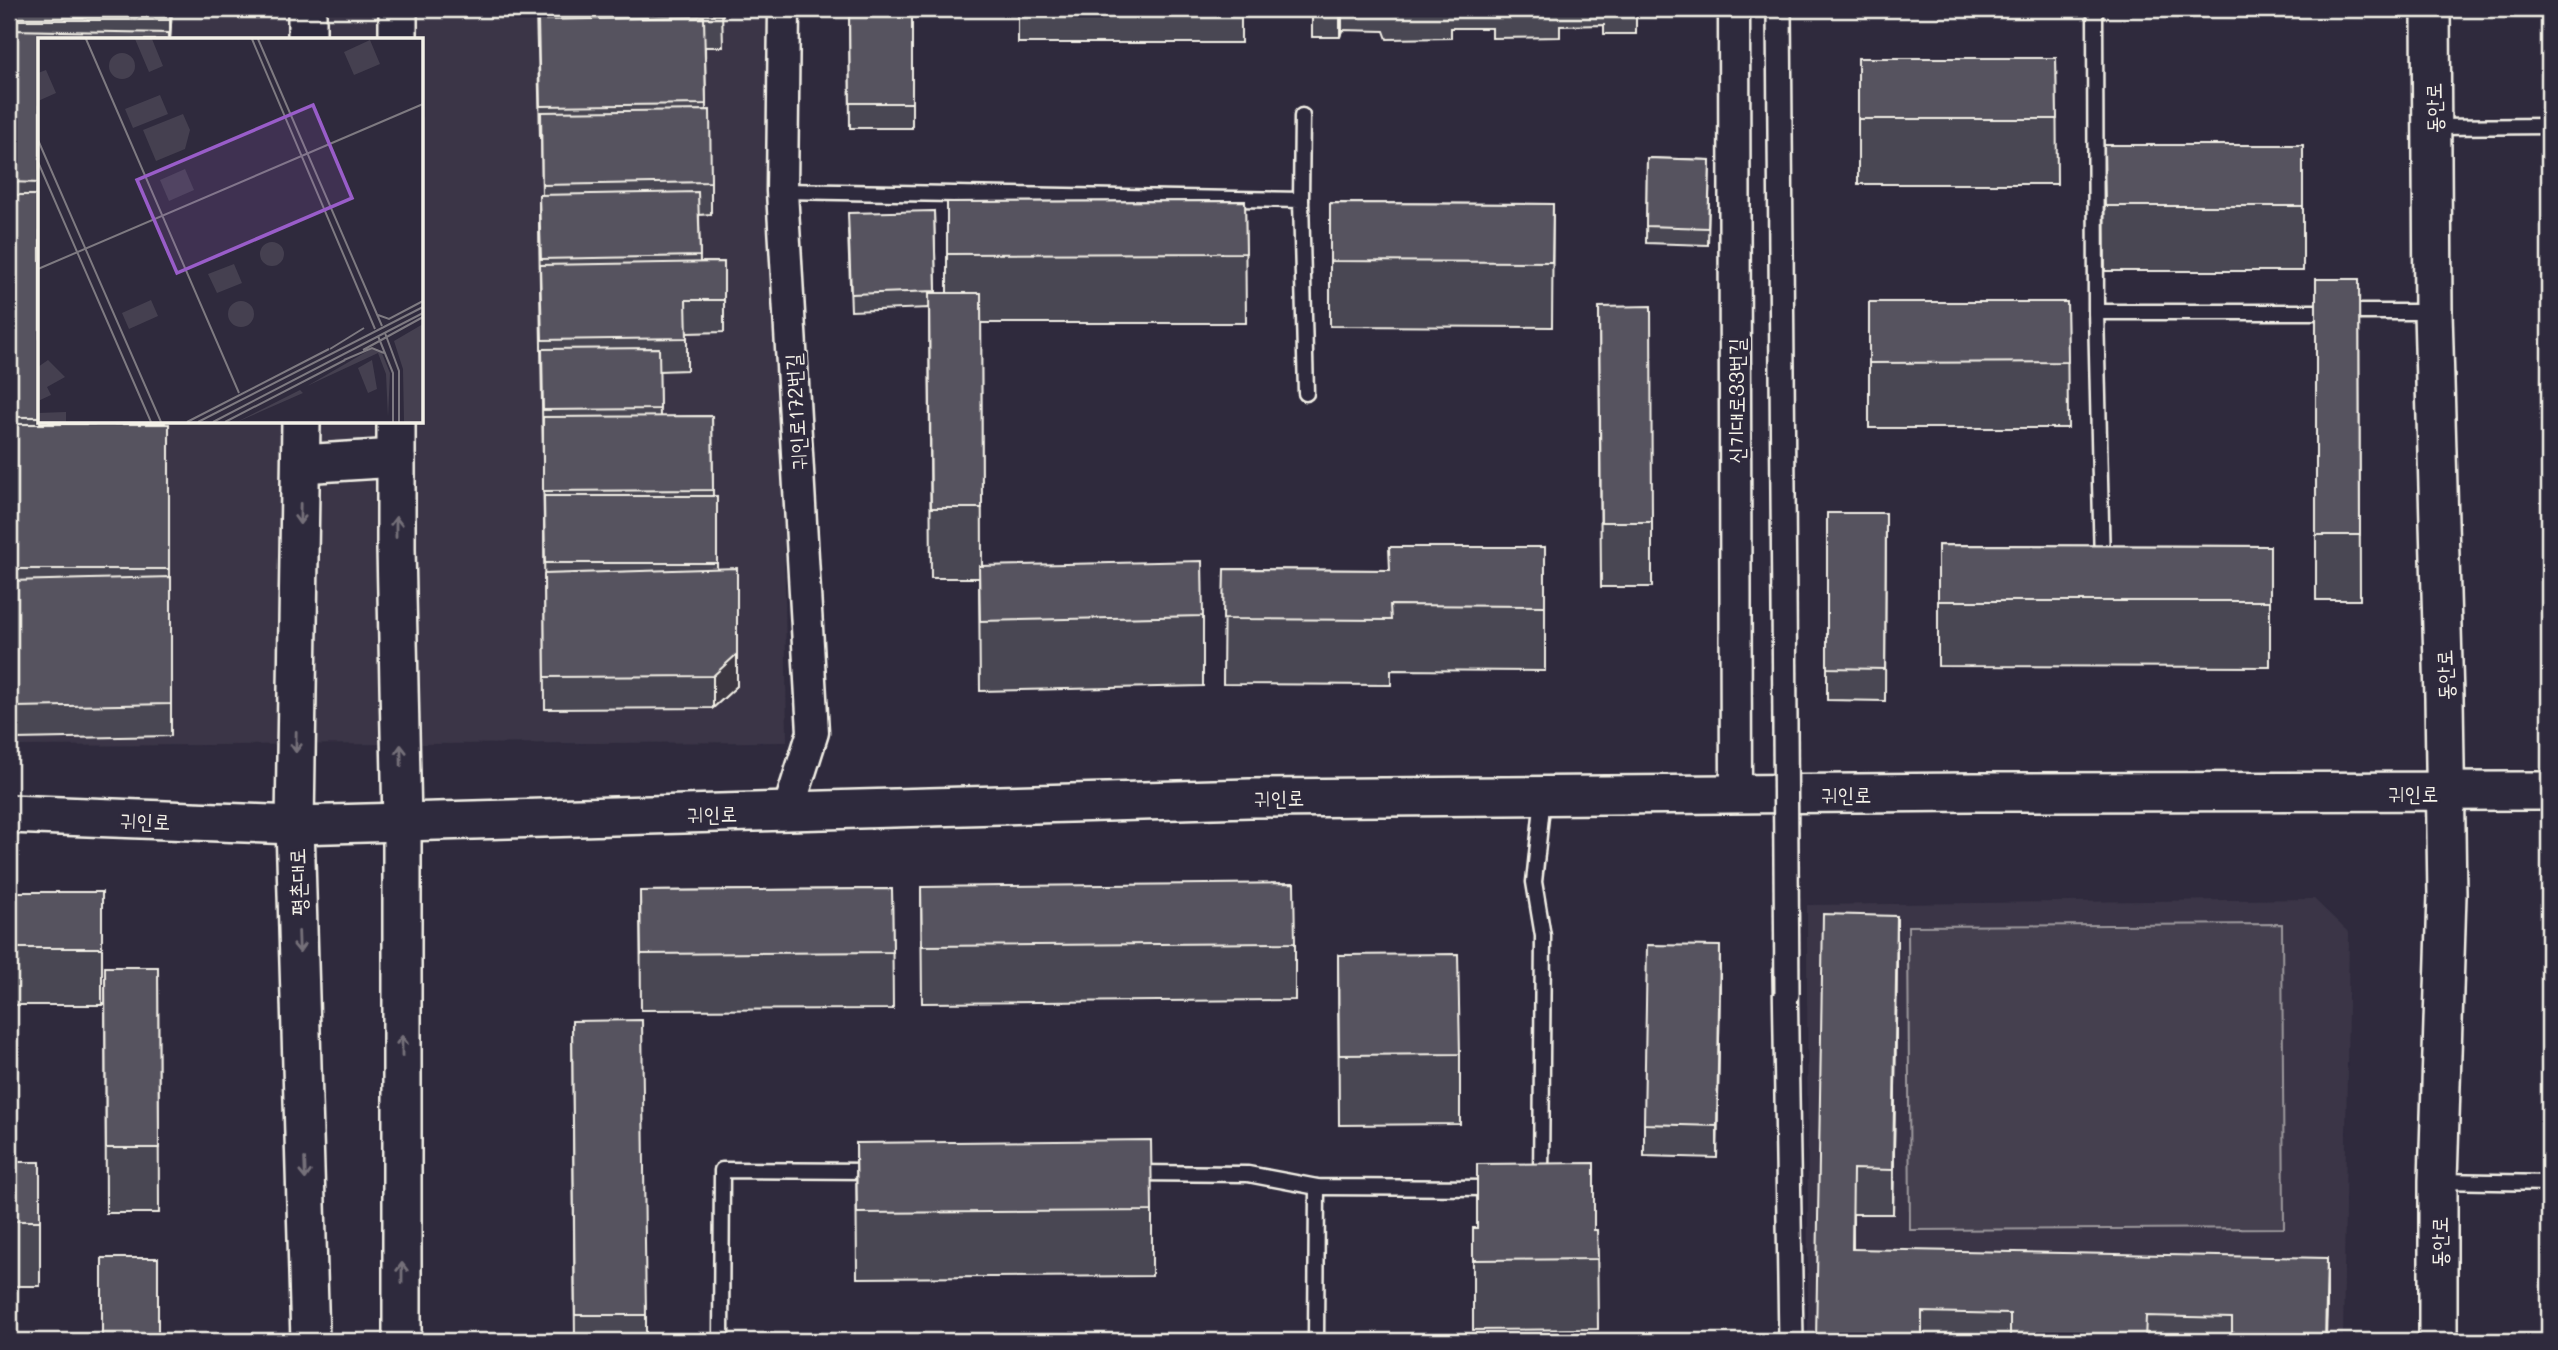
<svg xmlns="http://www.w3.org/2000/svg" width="2558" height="1350" font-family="Mali,'Poor Story',sans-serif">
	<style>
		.built { fill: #3b3647; fill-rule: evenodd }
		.green { fill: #454050; stroke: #9c989c; stroke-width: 2 }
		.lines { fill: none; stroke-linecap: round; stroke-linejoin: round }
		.service-casing { stroke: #f4f1e8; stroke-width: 19 }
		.pedestrian-casing { stroke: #f4f1e8; stroke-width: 28 }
		.minor-casing { stroke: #f4f1e8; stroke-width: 35 }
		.tertiary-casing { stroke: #f4f1e8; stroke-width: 42 }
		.service { stroke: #2f2a3d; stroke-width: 14 }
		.pedestrian { stroke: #2f2a3d; stroke-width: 23 }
		.minor { stroke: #2f2a3d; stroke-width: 30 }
		.tertiary { stroke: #2f2a3d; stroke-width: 37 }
		.pedestrian-bridge-casing { stroke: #f4f1e8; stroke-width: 28; stroke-linecap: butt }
		.pedestrian-bridge { stroke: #2f2a3d; stroke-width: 23 }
		.wall { fill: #4a4752; stroke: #f4f1e8; stroke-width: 2 }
		.shaded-wall { fill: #3c3942; stroke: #f4f1e8; stroke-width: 2 }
		.building { fill: #56525f; stroke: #f4f1e8; stroke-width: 2 }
		.oneway { stroke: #747079 }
		.labels { text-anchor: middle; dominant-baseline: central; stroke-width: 6; stroke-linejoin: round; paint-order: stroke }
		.street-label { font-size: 21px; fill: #f4f1e8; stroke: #2f2a3d }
		.inset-road { fill: none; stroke: #7e7a81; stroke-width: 2 }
		.view { fill: #995dc9; fill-opacity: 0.15; stroke: #995dc9; stroke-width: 3.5 }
		.inset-edge { fill: none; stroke: #f4f1e8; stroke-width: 3.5 }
	</style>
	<rect width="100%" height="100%" fill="#2f2a3d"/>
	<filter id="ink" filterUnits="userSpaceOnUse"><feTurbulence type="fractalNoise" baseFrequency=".0143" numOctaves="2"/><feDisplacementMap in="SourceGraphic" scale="14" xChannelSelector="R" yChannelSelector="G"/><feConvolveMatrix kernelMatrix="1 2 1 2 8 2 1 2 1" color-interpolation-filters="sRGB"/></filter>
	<g filter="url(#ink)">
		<g class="built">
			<path d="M9,9H777L787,742L9,746ZM40,40H422V422H40Z"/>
			<polygon points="2314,899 2349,933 2343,1341 1808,1341 1807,905"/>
		</g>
		<polygon class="green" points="2282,924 2284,1228 1910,1230 1908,926"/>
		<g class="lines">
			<g class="service-casing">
				<g id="service">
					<polyline points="2095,9 2096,312 2102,564"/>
					<polyline points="2434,127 2549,126"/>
					<polyline points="782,191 1301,200 1306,393"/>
					<polyline points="1301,200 1302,116"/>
					<polyline points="2096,312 2431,312"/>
					<polyline points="1134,1173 1248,1174 1317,1187 1494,1188"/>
					<polyline points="1541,1181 1543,936 1534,882 1543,797"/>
					<polyline points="2439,1181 2549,1183"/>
					<polyline points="721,1341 722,1170 875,1171"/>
					<polyline points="1316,1341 1317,1187"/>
				</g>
			</g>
			<g class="pedestrian-casing">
				<g id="pedestrian">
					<polyline points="1779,9 1784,611"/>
					<polyline points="1785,974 1791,1341"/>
				</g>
			</g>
			<g class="minor-casing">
				<g id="minor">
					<polyline points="784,9 782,191 813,732 788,811"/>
					<polyline points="1734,9 1736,793"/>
				</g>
			</g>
			<g class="tertiary-casing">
				<g id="tertiary">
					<polyline points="2431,9 2433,312 2444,698 2447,895 2438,1181 2438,1341"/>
					<polyline points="307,40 307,9"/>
					<polyline points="398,40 398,9"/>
					<polyline points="301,422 295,825 310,1341"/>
					<polyline points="396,422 396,548 402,823 402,1341"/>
					<polyline points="301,464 396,458"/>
					<polyline points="9,814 295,825 1250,798 1973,792 2549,791"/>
				</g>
			</g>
			<use href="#service" class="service"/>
			<use href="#pedestrian" class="pedestrian"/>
			<use href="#minor" class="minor"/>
			<use href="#tertiary" class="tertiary"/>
			<g class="pedestrian-bridge-casing">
				<polyline id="pedestrian-bridge" points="1784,591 1787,994"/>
			</g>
			<use href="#pedestrian-bridge" class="pedestrian-bridge"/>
		</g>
		<g class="wall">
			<polygon points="9,9 172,9 170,40 40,40 40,422 165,422 165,424 169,424 169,577 171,577 171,736 15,739 9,733"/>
			<polygon points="536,9 722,9 723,47 705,47 706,110 711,182 711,214 699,215 700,262 724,262 724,332 687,333 687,370 659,371 660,417 712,416 713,496 717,496 717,569 737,686 713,708 545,709 544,523 539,227 539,195 542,195 541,138 540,138 538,47 537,47"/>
			<polygon points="849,9 912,9 912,128 850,128"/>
			<rect x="1018" y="9" width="223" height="34"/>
			<polygon points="1312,9 1636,9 1636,34 1604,34 1604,25 1560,26 1560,37 1492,38 1492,28 1451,28 1451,38 1387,39 1384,31 1342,30 1340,37 1312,37"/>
			<polygon points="1858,58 2056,58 2057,184 1858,184"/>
			<polygon points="2104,145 2303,145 2303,271 2105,271"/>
			<polygon points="1647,158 1710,160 1708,245 1646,243"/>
			<polygon points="1245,201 1246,323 981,323 982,566 1203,616 1203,686 980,691 979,578 931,578 929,308 851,311 848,230 934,211 936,293 947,293 947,202"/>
			<polygon points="1330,203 1553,204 1552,327 1330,326"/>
			<polygon points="2316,279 2359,279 2360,600 2316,600"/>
			<polygon points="1869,302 2067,302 2068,428 1869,428"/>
			<polygon points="1599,307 1652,522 1652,587 1601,587"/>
			<polygon points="1827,513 1886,513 1885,701 1827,700"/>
			<polygon points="1938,545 2270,546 2270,667 1938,666"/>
			<polygon points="1545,547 1545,671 1391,670 1391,685 1223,684 1224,569 1389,570"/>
			<polygon points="921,887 1295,943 1295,1000 922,1003"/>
			<polygon points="892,889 893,1009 641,1010 640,891"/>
			<rect x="9" y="892" width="93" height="113"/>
			<polygon points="1338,955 1460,1054 1460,1124 1339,1125"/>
			<polygon points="1897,960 1893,1214 1853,1214 1853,1249 2327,1303 2326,1341 1816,1341"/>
			<polygon points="105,967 158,967 159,1213 106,1213"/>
			<polygon points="1720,979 1717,1158 1644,1156 1644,1124"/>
			<polygon points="572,1021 646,1315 646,1341 575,1341"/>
			<polygon points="856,1143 1152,1211 1152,1276 857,1278"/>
			<rect x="9" y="1162" width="31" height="124"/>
			<polygon points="1473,1228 1597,1230 1598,1329 1473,1330"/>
		</g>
		<g class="shaded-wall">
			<polygon points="170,9 172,9 170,40"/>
			<polygon points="1340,9 1342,9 1342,30 1340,37"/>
			<polygon points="737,568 737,686 713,708 713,676"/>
			<polygon points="1897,916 1897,960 1893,1214 1893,1170"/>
			<polygon points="1720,946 1720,979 1717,1158 1717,1126"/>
			<polygon points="2327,1258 2327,1303 2325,1341"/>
		</g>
		<g class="building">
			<rect x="9" y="9" width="161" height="11"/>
			<polygon points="536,9 722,9 723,15 537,14"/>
			<polygon points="849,9 912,9 912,103 850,103"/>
			<polygon points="704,17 706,104 540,106 538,20"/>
			<polygon points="9,30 169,33 169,40 40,40 40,183 9,182"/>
			<polygon points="1858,58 2056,58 2057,119 1858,119"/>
			<polygon points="710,110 711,182 542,185 541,112"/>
			<polygon points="2104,145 2303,145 2303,206 2105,206"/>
			<polygon points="1647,158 1710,160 1708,228 1646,226"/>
			<polygon points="698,192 700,256 541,259 539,195"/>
			<rect x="9" y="195" width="31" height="222"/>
			<polygon points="1245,201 1246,253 947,254 947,202"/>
			<polygon points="1330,203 1553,204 1552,262 1330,261"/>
			<polygon points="934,211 936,291 851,294 848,213"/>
			<polygon points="724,262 724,300 686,300 687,338 542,340 540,265"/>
			<polygon points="2316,279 2359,279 2360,535 2316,535"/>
			<polygon points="929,293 981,293 982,508 931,508"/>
			<polygon points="1869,302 2067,302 2068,362 1869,363"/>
			<polygon points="1651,306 1652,522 1601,522 1599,307"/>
			<polygon points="659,348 660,409 543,410 542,349"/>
			<polygon points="712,416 713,490 543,491 543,417"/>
			<rect x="9" y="424" width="160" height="145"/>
			<polygon points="544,496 717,496 717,563 545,563"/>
			<polygon points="1827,513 1886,513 1885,669 1827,668"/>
			<polygon points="1938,545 2270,546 2270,601 1938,601"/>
			<polygon points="1389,547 1545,547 1545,606 1390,605 1391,620 1223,619 1224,569 1390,570"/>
			<polygon points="1202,561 1203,616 980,621 979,566"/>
			<polygon points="737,568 737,654 713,676 545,677 544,574"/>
			<polygon points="171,577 171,704 15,707 9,701 9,581"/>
			<polygon points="1294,883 1295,943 922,946 921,887"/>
			<polygon points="892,889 893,952 641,954 640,891"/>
			<rect x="9" y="892" width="93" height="56"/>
			<polygon points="1823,914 1897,916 1893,1170 1853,1169 1852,1249 2327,1258 2325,1341 2232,1341 2232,1318 2146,1316 2145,1341 2010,1341 2010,1314 1922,1312 1922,1341 1816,1341"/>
			<polygon points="1647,945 1720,946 1717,1126 1644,1124"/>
			<polygon points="1458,954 1460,1054 1339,1055 1338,955"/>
			<polygon points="105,967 158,967 159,1148 106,1148"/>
			<polygon points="642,1020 646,1315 575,1315 572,1021"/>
			<polygon points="1151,1140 1152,1211 857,1213 856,1143"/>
			<rect x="9" y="1162" width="31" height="59"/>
			<polygon points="1594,1163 1594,1230 1597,1230 1598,1259 1473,1260 1473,1228 1477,1228 1477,1164"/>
			<rect x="102" y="1258" width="56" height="83"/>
			<polygon points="1461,1334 1462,1341 1343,1341 1343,1335"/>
		</g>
		<defs><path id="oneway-shaft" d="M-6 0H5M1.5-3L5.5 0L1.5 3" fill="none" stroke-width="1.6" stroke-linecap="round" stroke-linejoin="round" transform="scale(1.75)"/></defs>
		<g class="oneway">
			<use href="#oneway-shaft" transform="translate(300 514) rotate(91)"/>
			<use href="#oneway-shaft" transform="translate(396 527) rotate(-90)"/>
			<use href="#oneway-shaft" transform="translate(296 742) rotate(91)"/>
			<use href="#oneway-shaft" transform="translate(401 755) rotate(-91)"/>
			<use href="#oneway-shaft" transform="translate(299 942) rotate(88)"/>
			<use href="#oneway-shaft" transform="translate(402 1046) rotate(-90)"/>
			<use href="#oneway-shaft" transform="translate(305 1169) rotate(88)"/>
			<use href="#oneway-shaft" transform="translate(402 1273) rotate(-90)"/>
		</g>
	</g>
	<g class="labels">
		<g class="street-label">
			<text transform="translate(2433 108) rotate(-91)">동안로</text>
			<text transform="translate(1735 401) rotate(-90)">신기대로33번길</text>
			<text transform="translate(795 412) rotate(-93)">귀인로172번길</text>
			<text transform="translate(2444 675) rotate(-92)">동안로</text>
			<text x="2413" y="792">귀인로</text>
			<text x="1846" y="793">귀인로</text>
			<text transform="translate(1279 797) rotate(-1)">귀인로</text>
			<text transform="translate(712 813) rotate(-1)">귀인로</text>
			<text transform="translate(145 820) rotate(2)">귀인로</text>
			<text transform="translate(297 882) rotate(-92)">평촌대로</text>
			<text transform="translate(2438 1242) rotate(-90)">동안로</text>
		</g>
	</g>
	<g transform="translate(38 38)">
		<rect width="385" height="385" fill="#2f2a3d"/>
		<path d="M97,1H114L125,28L111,34ZM332,2L342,26L316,37L306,14ZM71 28a13 13 0 1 1 26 0a13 13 0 1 1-26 0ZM8,32L18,55L0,63V35ZM122,57L130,76L95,90L87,71ZM145,76L152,92L147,111L118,123L105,92ZM147,131L156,152L131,163L122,142ZM222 216a12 12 0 1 1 24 0a12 12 0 1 1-24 0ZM196,226L204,245L179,255L170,236ZM113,262L120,278L91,291L84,275ZM190 276a13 13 0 1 1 26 0a13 13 0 1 1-26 0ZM385,286V384H366L365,331L356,303ZM335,310L343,313L352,335L350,379L348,336L340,315L269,348ZM10,322L27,339L9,349L13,357L0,363V329ZM334,322L339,351L330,355L320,330ZM262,352L265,355L199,384ZM28,374V384H0V375Z" fill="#454050"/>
		<path class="inset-road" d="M48,1L201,355M214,1L337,291M220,1L344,288M0,102L123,384M0,124L113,384M0,231L385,66M340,277L351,281L385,263M347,295L361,333V384M340,298L355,335V384M292,311L326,290M325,312L385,279M306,322L334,310L346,315M149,384L291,311M160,384L385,269M175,384L385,275M187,384L307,322"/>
		<path class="view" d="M275,67L314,160L139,235L99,142Z"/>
		<rect width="385" height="385" class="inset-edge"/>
	</g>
	<rect width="2558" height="1350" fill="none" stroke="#2f2a3d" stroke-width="35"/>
	<rect x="18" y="18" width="2523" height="1315" fill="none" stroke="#f4f1e8" stroke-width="2.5" filter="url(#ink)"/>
</svg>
